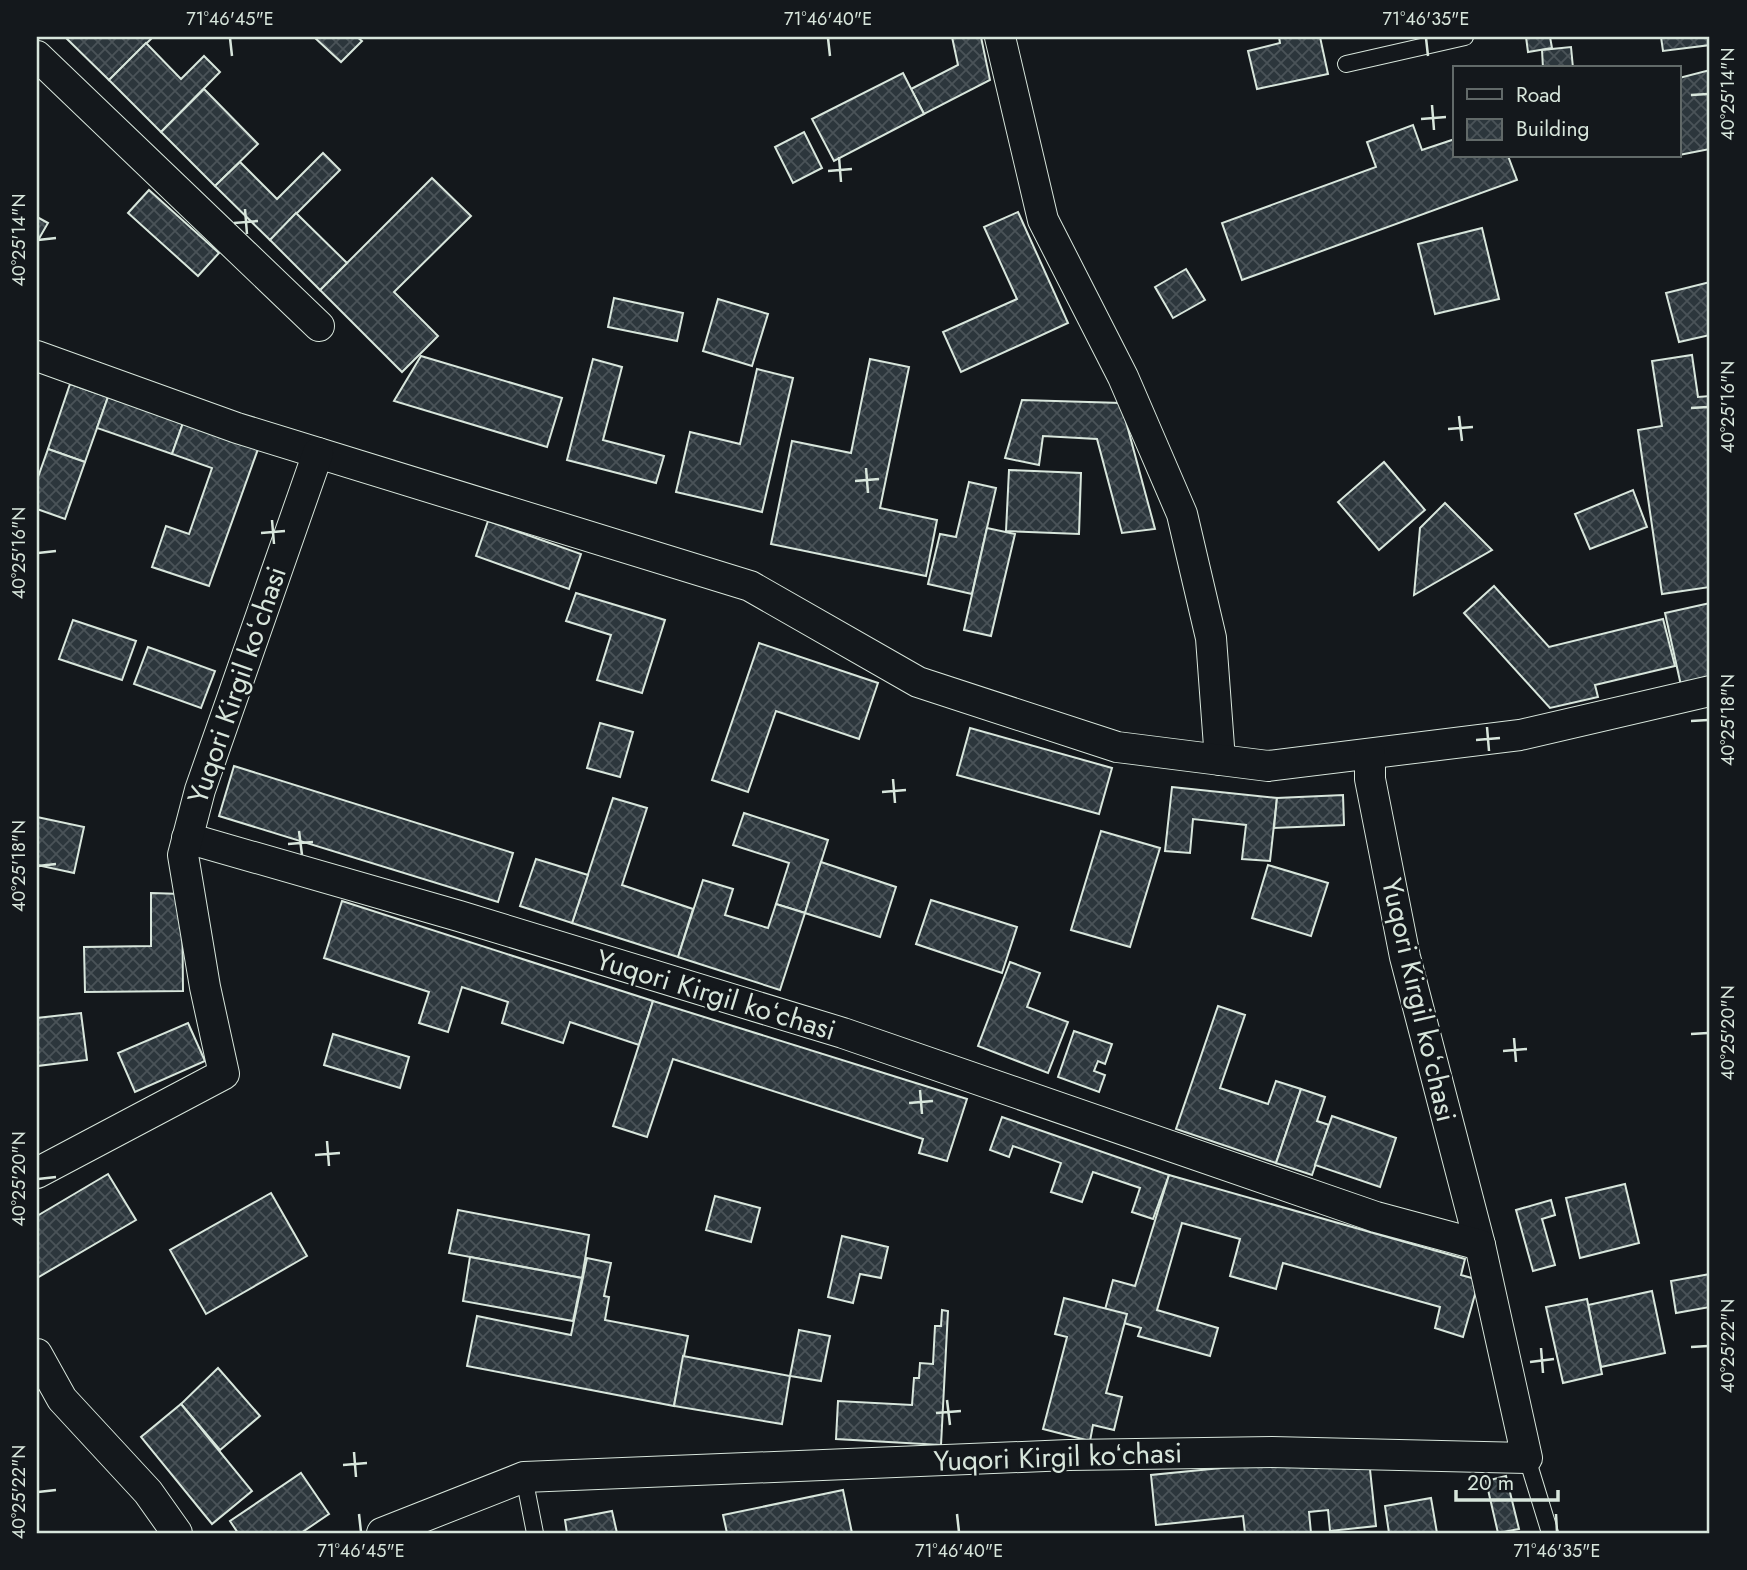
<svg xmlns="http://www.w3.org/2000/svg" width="1747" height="1570" font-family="Jost,sans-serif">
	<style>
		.building { fill: url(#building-cross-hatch); stroke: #d8e6dc; stroke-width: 2 }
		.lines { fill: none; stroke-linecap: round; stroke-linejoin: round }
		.service-casing { stroke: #d8e6dc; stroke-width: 18 }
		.minor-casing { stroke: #d8e6dc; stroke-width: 32 }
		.service { stroke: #14181c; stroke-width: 16 }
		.minor { stroke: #14181c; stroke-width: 30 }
		.ticks { fill: none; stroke: #d8e6dc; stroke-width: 2.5 }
		.labels { text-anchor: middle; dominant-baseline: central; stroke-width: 5; stroke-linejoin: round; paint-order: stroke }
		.street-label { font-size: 28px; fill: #d8e6dc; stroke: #14181c }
		.neatline { fill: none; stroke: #d8e6dc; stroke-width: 2.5 }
		.ticks-label { font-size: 18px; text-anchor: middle; fill: #d8e6dc }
	</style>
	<defs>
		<pattern id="building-cross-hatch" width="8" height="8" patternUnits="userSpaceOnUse" patternTransform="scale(1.75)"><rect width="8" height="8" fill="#2c363c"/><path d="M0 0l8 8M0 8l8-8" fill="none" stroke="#4a5358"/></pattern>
	</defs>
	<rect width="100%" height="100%" fill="#14181c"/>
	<g class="building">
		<polygon points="65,37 153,37 109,80"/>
		<polygon points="314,37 357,37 362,41 341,62"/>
		<polygon points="952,37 981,37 990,80 924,114 911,89 958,65"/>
		<polygon points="1279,37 1320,37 1328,74 1257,89 1248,51 1280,43"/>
		<polygon points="1526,37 1550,37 1552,48 1528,52"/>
		<polygon points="1661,37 1710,37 1710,45 1663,51"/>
		<polygon points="146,43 181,79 204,56 220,72 161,132 109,80"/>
		<polygon points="1571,47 1573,68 1543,68 1542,50"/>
		<polygon points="1710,70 1710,149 1679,155 1679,78"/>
		<polygon points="903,73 924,114 834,161 812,119"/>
		<polygon points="204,89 258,144 215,186 161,132"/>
		<polygon points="1413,125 1422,150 1455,139 1455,156 1508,156 1517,180 1242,280 1222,223 1376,167 1367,142"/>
		<polygon points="804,132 822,168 793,183 775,147"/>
		<polygon points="323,153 340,170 270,240 215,186 240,162 277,199"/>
		<polygon points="432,178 471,216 394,292 438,336 402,372 320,290"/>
		<polygon points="149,190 219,253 198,276 128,213"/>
		<polygon points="1018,212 1068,323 961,372 943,332 1017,299 984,227"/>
		<polygon points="296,213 347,263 320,290 270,240"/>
		<polygon points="37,217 48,223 37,242"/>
		<polygon points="1482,228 1499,299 1435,314 1418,244"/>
		<polygon points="1186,269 1205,300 1173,318 1155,287"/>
		<polygon points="1710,282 1710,335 1679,342 1666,293"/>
		<polygon points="614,298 683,313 677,341 608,327"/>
		<polygon points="718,299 768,314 752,366 703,351"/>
		<polygon points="1692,355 1698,397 1710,396 1710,587 1662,594 1638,430 1662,426 1652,361"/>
		<polygon points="421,356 562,398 547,447 394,401"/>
		<polygon points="593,359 622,367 603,440 664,456 656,483 567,460"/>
		<polygon points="870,359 909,367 880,508 937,520 926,576 771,544 792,441 851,453"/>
		<polygon points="757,369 793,378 762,512 676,492 690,432 740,444"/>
		<polygon points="70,384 108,397 85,462 48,449"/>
		<polygon points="108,397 183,423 172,454 97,428"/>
		<polygon points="1022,400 1121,403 1155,529 1122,533 1097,439 1043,436 1039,465 1005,458"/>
		<polygon points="183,423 258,449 209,586 152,567 166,526 189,534 212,468 172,454"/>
		<polygon points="48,449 85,462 65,519 37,509 37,480"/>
		<polygon points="1384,462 1425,510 1379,550 1338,502"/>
		<polygon points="1009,470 1081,473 1079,534 1006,531"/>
		<polygon points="969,482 996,488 972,594 928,584 940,534 956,537"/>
		<polygon points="1633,490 1647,527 1590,549 1575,514"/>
		<polygon points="1445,503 1492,550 1414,595 1420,528"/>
		<polygon points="488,521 581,554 569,589 476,556"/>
		<polygon points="987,528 1015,534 991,636 964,630"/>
		<polygon points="1494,586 1549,647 1663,619 1675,666 1595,685 1598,697 1550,708 1464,613"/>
		<polygon points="576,593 665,620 642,693 597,680 611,635 566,621"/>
		<polygon points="1710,603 1710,684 1682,690 1665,613"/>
		<polygon points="73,620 136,641 122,680 59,659"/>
		<polygon points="759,643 878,683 859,739 776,711 748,792 712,780"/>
		<polygon points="148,647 215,671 201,708 134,684"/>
		<polygon points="600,723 633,732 620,777 587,768"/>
		<polygon points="970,728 1112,768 1099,814 957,775"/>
		<polygon points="234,766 513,853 498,902 219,816"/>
		<polygon points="1172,787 1277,798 1270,861 1242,859 1246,825 1193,819 1190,853 1165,851"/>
		<polygon points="1343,795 1344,825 1274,828 1277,798"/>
		<polygon points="613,798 647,808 622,885 693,909 678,957 572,923"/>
		<polygon points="744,813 828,840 805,913 776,904 789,863 733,845"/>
		<polygon points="37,817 84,827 74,873 37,865"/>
		<polygon points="1101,831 1160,848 1130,947 1071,930"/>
		<polygon points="536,859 588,875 572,923 520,906"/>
		<polygon points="821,862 896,887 880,937 805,913"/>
		<polygon points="1268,865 1328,883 1311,936 1252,918"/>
		<polygon points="703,880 733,889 725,915 768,928 776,904 805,913 780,990 678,957"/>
		<polygon points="151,893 182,894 183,991 85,992 84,947 151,946"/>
		<polygon points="931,900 1017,927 1002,973 916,944"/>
		<polygon points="342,901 653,1001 639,1045 570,1022 563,1043 502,1023 508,1002 462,987 448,1032 419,1023 429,992 324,958"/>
		<polygon points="1010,962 1040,973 1027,1007 1068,1022 1048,1073 978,1046"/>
		<polygon points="653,1001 967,1099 947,1161 919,1153 923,1139 673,1059 647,1137 613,1126"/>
		<polygon points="1218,1006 1245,1015 1220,1088 1268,1104 1276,1081 1301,1089 1276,1163 1176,1129"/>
		<polygon points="81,1013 87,1060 37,1066 37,1018"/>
		<polygon points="188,1023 205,1061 135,1092 118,1053"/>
		<polygon points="1074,1031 1112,1044 1105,1064 1098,1061 1094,1071 1105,1075 1099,1092 1058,1077"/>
		<polygon points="333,1034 409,1057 400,1088 324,1065"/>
		<polygon points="1301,1089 1325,1097 1317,1121 1329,1125 1312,1175 1276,1163"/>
		<polygon points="1332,1116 1396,1138 1380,1187 1315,1165"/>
		<polygon points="1002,1117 1169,1175 1153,1219 1132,1212 1140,1188 1093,1172 1082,1202 1051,1192 1061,1163 1013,1146 1009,1157 990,1150"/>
		<polygon points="108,1174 136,1220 37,1278 37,1216"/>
		<polygon points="1169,1175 1465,1259 1461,1275 1479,1280 1463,1337 1435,1328 1440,1307 1283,1263 1276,1289 1230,1276 1240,1239 1182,1223 1157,1310 1218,1328 1210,1356 1138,1336 1141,1328 1103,1317 1113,1280 1135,1286"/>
		<polygon points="1625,1184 1639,1243 1580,1258 1566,1198"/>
		<polygon points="271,1193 307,1256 206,1314 170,1250"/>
		<polygon points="715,1196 760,1208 751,1242 706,1230"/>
		<polygon points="1551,1200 1555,1215 1542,1219 1555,1265 1533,1271 1516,1210"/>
		<polygon points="458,1210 589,1235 582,1278 449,1253"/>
		<polygon points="842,1236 888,1247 881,1278 860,1274 853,1303 828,1297"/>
		<polygon points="470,1257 582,1278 573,1321 463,1301"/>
		<polygon points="587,1258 611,1263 604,1296 609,1297 605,1320 688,1336 674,1406 467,1366 477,1316 571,1335"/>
		<polygon points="1710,1274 1710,1307 1676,1313 1671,1281"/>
		<polygon points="1652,1291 1665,1353 1601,1367 1588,1305"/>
		<polygon points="1064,1298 1127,1314 1106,1393 1122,1397 1114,1430 1093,1425 1090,1441 1043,1429 1067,1337 1055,1334"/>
		<polygon points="1587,1299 1602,1374 1563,1383 1546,1307"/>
		<polygon points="942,1310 948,1311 941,1445 836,1439 838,1401 912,1405 914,1378 919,1378 920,1363 933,1364 935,1326 941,1326"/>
		<polygon points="799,1330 830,1336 821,1381 790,1376"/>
		<polygon points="683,1356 790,1376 782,1424 674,1406"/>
		<polygon points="218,1368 260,1416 220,1450 181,1404"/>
		<polygon points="181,1404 252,1491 212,1524 141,1437"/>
		<polygon points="1321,1458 1369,1460 1376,1526 1330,1531 1328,1510 1309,1512 1311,1533 1245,1533 1243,1516 1156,1525 1151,1475"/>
		<polygon points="301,1473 329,1514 301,1533 238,1533 230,1521"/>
		<polygon points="1506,1476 1519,1529 1498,1533 1486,1481"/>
		<polygon points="843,1490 852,1533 727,1533 723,1515"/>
		<polygon points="1431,1498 1437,1533 1389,1533 1385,1506"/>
		<polygon points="612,1511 617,1533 567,1533 565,1520"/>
	</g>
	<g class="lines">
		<g class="service-casing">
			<g id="service">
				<polyline points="1346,64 1465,37"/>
				<polyline points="1527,1458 1550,1533"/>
				<polyline points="524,1477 535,1533"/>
			</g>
		</g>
		<g class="minor-casing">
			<g id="minor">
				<polyline points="1000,37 1043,220 1123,377 1182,514 1211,638 1220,760"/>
				<polyline points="37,56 319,326"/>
				<polyline points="37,356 237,428 750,586 918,682 1117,747 1268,766 1520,735 1710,691"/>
				<polyline points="1370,754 1370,779 1405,957 1480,1245"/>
				<polyline points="187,838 459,916 843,1033 1376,1217 1480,1245 1527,1458 1272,1452 1069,1455 524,1477 382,1533"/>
				<polyline points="37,1173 224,1074 205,987 183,855 200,790 318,453"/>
				<polyline points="37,1354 62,1399 148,1492 177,1533"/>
			</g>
		</g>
		<use href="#service" class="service"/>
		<use href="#minor" class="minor"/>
	</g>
	<path class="ticks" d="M230,38L232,56M828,38L830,56M1426,38L1428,56M1691,95L1708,94M1432,105L1434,130M1421,119L1446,117M839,157L841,182M828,171L852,169M245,209L247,234M234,223L258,221M38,240L56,238M1691,408L1708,407M1459,416L1462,441M1448,429L1473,427M866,468L868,493M855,481L879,479M272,520L274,544M261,533L285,531M38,553L56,551M1691,721L1708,720M1487,727L1489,751M1476,740L1500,738M893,779L895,803M882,792L906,790M299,831L302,855M288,844L313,842M38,866L56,864M1691,1034L1708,1033M1514,1038L1516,1062M1503,1051L1527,1049M920,1090L922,1114M909,1103L933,1101M327,1141L329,1166M315,1155L340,1153M38,1179L56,1177M1691,1347L1708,1346M1541,1348L1543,1373M1530,1362L1554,1359M947,1400L950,1425M936,1413L961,1411M354,1452L356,1477M343,1465L367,1463M38,1492L56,1490M359,1514L361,1532M957,1514L959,1532M1556,1514L1557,1532"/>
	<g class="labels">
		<g class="street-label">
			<text transform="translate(237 685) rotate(-71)">Yuqori Kirgil koʻchasi</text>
			<text transform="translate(716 995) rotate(17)">Yuqori Kirgil koʻchasi</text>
			<text transform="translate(1419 1000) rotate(77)">Yuqori Kirgil koʻchasi</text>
			<text transform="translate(1058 1457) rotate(-2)">Yuqori Kirgil koʻchasi</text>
		</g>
	</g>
	<rect width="1747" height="1570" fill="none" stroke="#14181c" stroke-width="77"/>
	<rect x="1453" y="66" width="228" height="91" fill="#14181c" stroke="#626a69" stroke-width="2"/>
	<rect x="1467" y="89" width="35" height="10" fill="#14181c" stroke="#626a69" stroke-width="2"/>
	<text x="1516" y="102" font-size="21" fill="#d8e6dc">Road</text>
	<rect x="1467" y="119" width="35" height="21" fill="url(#building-cross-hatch)" stroke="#626a69" stroke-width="2"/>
	<text x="1516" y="136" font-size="21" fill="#d8e6dc">Building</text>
	<path d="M1456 1490v10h102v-10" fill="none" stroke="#d8e6dc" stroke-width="3.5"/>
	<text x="1467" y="1490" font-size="21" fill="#d8e6dc" stroke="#14181c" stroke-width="5" paint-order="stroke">20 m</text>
	<rect x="38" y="38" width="1670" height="1494" class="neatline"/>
	<g class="ticks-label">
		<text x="230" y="25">71°46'45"E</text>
		<text x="828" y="25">71°46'40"E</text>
		<text x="1426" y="25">71°46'35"E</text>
		<text transform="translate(1728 94) rotate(-90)" y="6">40°25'14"N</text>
		<text transform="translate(19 240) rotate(-90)" y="6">40°25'14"N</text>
		<text transform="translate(1728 407) rotate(-90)" y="6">40°25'16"N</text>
		<text transform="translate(19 553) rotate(-90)" y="6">40°25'16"N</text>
		<text transform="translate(1728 720) rotate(-90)" y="6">40°25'18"N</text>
		<text transform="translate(19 866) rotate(-90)" y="6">40°25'18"N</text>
		<text transform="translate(1728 1033) rotate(-90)" y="6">40°25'20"N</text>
		<text transform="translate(19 1179) rotate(-90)" y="6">40°25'20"N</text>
		<text transform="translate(1728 1346) rotate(-90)" y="6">40°25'22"N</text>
		<text transform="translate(19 1492) rotate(-90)" y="6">40°25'22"N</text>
		<text x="361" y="1557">71°46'45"E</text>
		<text x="959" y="1557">71°46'40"E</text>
		<text x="1557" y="1557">71°46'35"E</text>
	</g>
</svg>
